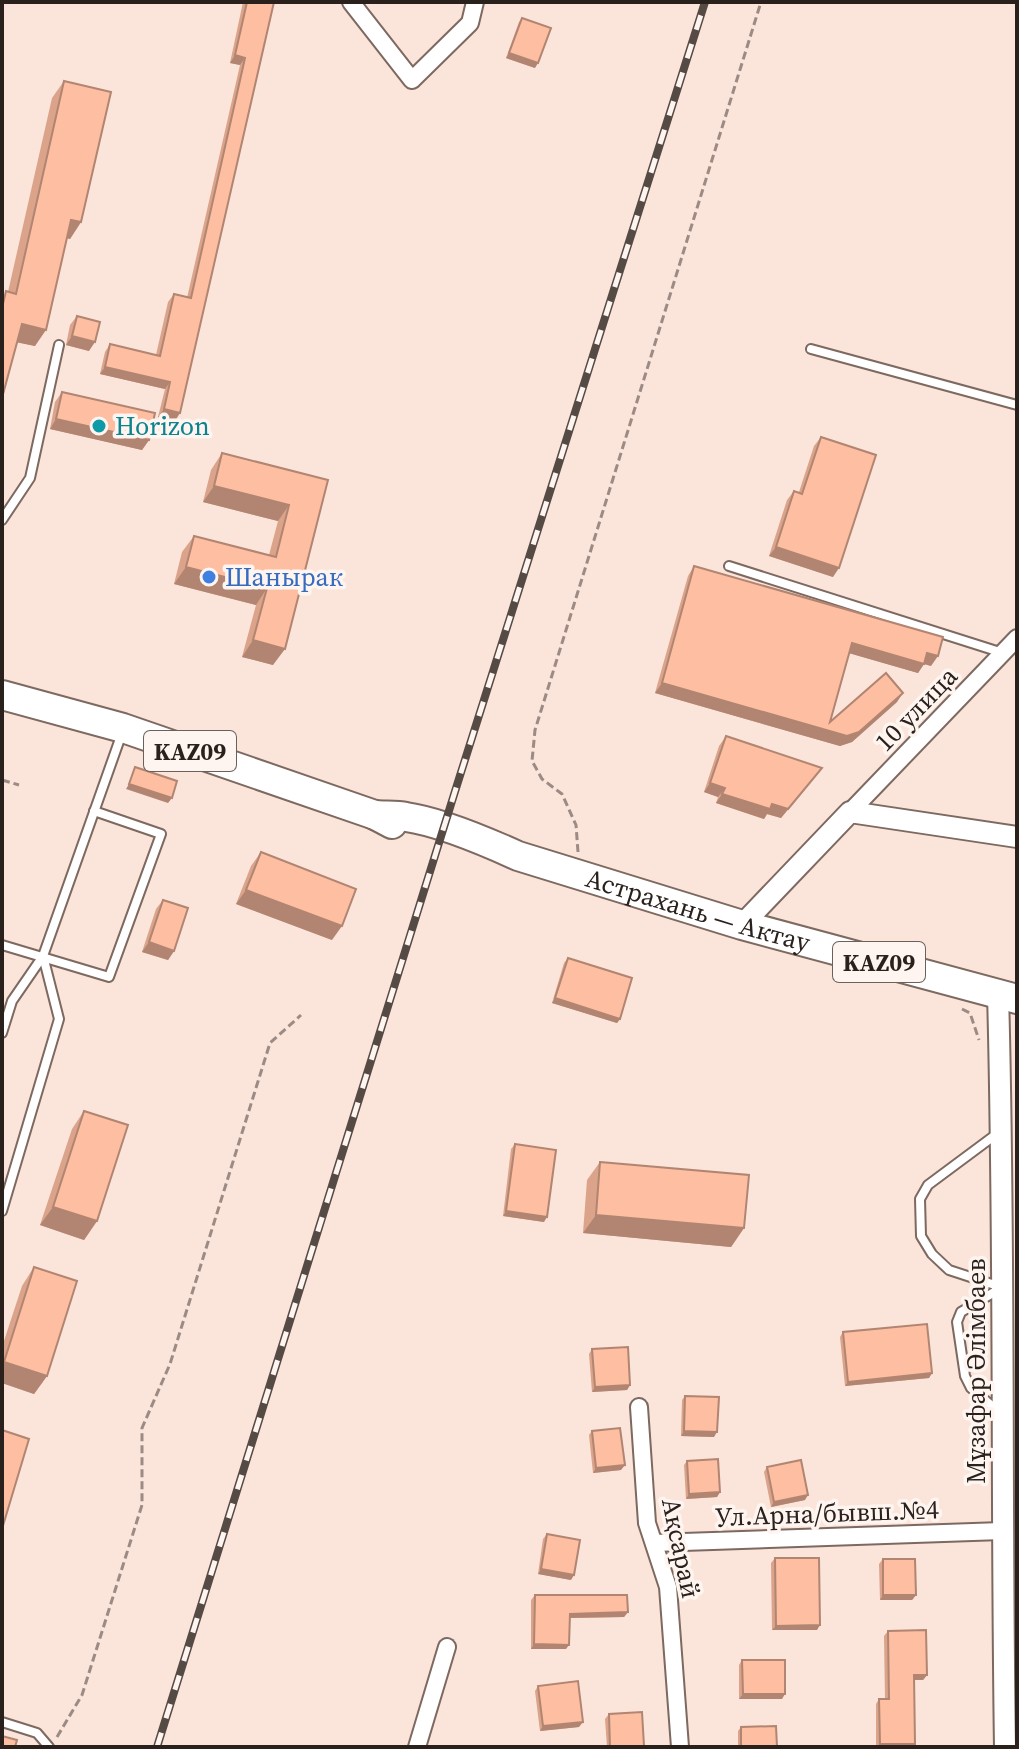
<svg xmlns="http://www.w3.org/2000/svg" width="1019" height="1749" font-family="'Source Serif 4',serif">
	<style>
		.lines { fill: none; stroke-linecap: round; stroke-linejoin: round }
		.service-casing { stroke: #7d6960; stroke-width: 12 }
		.minor-casing { stroke: #7d6960; stroke-width: 20 }
		.tertiary-casing { stroke: #7d6960; stroke-width: 24 }
		.trunk-casing { stroke: #7d6960; stroke-width: 32 }
		.path { stroke: #9c8b84; stroke-width: 3; stroke-dasharray: 8 4; stroke-linecap: butt }
		.service { stroke: #fff; stroke-width: 8 }
		.minor { stroke: #fff; stroke-width: 16 }
		.tertiary { stroke: #fff; stroke-width: 20 }
		.trunk { stroke: #fff; stroke-width: 28 }
		.rail-casing { stroke: #564a45; stroke-width: 8 }
		.rail { stroke: #fef5f0; stroke-width: 5; stroke-dasharray: 15; stroke-linecap: butt }
		.wall { fill: #daa38a }
		.shaded-wall { fill: #b18571 }
		.building { fill: #fdbea1; stroke: #b18571; stroke-width: 2 }
		.culture-dot { fill: #0f9aa8; stroke: #fef5f0; stroke-width: 3 }
		.shop-dot { fill: #3f7fe0; stroke: #fef5f0; stroke-width: 3 }
		.labels { text-anchor: middle; dominant-baseline: central; stroke-width: 7; stroke-linejoin: round; paint-order: stroke }
		.shield { fill: #fef5f0; stroke: #6a615c; stroke-width: 2 }
		.shield-label { font-size: 24px; font-weight: bold; fill: #2a211d }
		.culture-label { font-size: 26px; fill: #0d838f; stroke: #fef5f0; text-anchor: start }
		.shop-label { font-size: 26px; fill: #366cbe; stroke: #fef5f0; text-anchor: start }
		.street-label { font-size: 26px; fill: #2a211d; stroke: #fef5f0 }
	</style>
	<rect width="100%" height="100%" fill="#fbe4da"/>
	<g class="lines">
		<g class="service-casing">
			<g id="service">
				<polyline points="811,349 1017,405"/>
				<polyline points="2,520 30,478 59,345"/>
				<polyline points="729,566 1003,653"/>
				<polyline points="2,945 109,977 161,834 94,811"/>
				<polyline points="2,1033 12,1001 43,956 122,733"/>
				<polyline points="998,1133 928,1185 920,1199 921,1236 932,1254 949,1270 1001,1287"/>
				<polyline points="2,1211 59,1019 43,956"/>
				<polyline points="999,1412 971,1388 965,1376 957,1322 961,1312 1001,1288"/>
				<polyline points="2,1722 37,1733 49,1747"/>
			</g>
		</g>
		<g class="minor-casing">
			<g id="minor">
				<polyline points="351,2 412,80 470,23 475,2"/>
				<polyline points="850,812 1017,638"/>
				<polyline points="639,1407 647,1523 668,1587 680,1747"/>
				<polyline points="654,1543 1002,1531"/>
				<polyline points="417,1747 447,1647"/>
			</g>
		</g>
		<g class="tertiary-casing">
			<g id="tertiary">
				<polyline points="742,925 850,812 1017,837"/>
				<path d="M998,994C1005,1245 1001,1496 1005,1747"/>
			</g>
		</g>
		<g class="trunk-casing">
			<g id="trunk">
				<polyline points="2,695 123,728 375,815 392,824"/>
				<path id="s1" d="M375,815C385,816 396,815 406,817C441,822 485,841 518,856L742,925L1017,999"/>
			</g>
		</g>
		<g class="path">
			<polyline points="2,780 19,785"/>
			<polyline points="578,852 576,825 562,794 542,779 532,761 535,730 761,2"/>
			<polyline points="962,1009 970,1013 979,1040"/>
			<polyline points="57,1737 82,1695 142,1505 142,1428 170,1364 270,1043 301,1015"/>
		</g>
		<use href="#service" class="service"/>
		<use href="#minor" class="minor"/>
		<use href="#tertiary" class="tertiary"/>
		<use href="#trunk" class="trunk"/>
		<g class="rail-casing">
			<polyline id="rail" points="157,1747 457,785 705,2"/>
		</g>
		<use href="#rail" class="rail"/>
	</g>
	<g class="wall">
		<polygon points="243,2 274,2 175,421 158,417 165,389 100,374 105,352 110,344 156,355 168,302 174,294 187,298 240,65 230,63"/>
		<polygon points="522,18 535,68 506,58 519,22"/>
		<polygon points="64,81 81,222 70,239 67,238 35,346 17,342 8,292 52,98"/>
		<polygon points="77,316 89,351 66,345 70,325"/>
		<polygon points="62,392 149,440 142,450 50,429 55,402"/>
		<polygon points="821,437 833,577 769,556 787,500 794,491 799,492 814,446"/>
		<polygon points="222,453 328,480 273,665 242,657 256,605 174,584 182,552 194,536 269,555 278,521 203,502 211,470"/>
		<polygon points="694,566 931,666 924,664 918,673 849,653 830,722 897,702 852,742 840,746 655,693 688,576"/>
		<polygon points="726,736 815,777 781,818 767,814 764,819 716,803 718,797 704,792 719,746"/>
		<polygon points="261,852 332,940 236,904 251,866"/>
		<polygon points="163,900 174,951 168,960 142,952 156,909"/>
		<polygon points="568,958 620,1019 617,1023 552,1003 564,963"/>
		<polygon points="84,1111 97,1221 84,1240 40,1225 72,1129"/>
		<polygon points="515,1144 544,1222 503,1216 511,1149"/>
		<polygon points="600,1162 744,1228 731,1247 583,1233 587,1180"/>
		<polygon points="34,1267 47,1376 34,1394 2,1383 2,1347 22,1286"/>
		<polygon points="843,1332 932,1373 929,1378 845,1386 840,1337"/>
		<polygon points="592,1349 630,1385 627,1390 592,1392 589,1354"/>
		<polygon points="685,1396 714,1437 681,1436 682,1400"/>
		<polygon points="592,1431 621,1470 593,1473 589,1435"/>
		<polygon points="687,1461 720,1492 717,1497 686,1499 684,1465"/>
		<polygon points="767,1467 805,1500 771,1507 764,1472"/>
		<polygon points="547,1534 571,1580 538,1574 543,1539"/>
		<polygon points="775,1558 817,1630 772,1630 771,1563"/>
		<polygon points="883,1559 916,1595 912,1600 880,1600 879,1564"/>
		<polygon points="535,1595 628,1612 624,1617 569,1618 566,1649 531,1649 531,1600"/>
		<polygon points="888,1631 927,1675 923,1680 914,1680 912,1747 876,1747 876,1704 879,1699 885,1699 884,1636"/>
		<polygon points="742,1660 782,1699 739,1699 739,1665"/>
		<polygon points="538,1686 579,1727 540,1731 535,1691"/>
		<polygon points="609,1714 643,1747 607,1747 605,1719"/>
		<polygon points="741,1727 777,1747 738,1747 738,1731"/>
	</g>
	<g class="shaded-wall">
		<polygon points="509,53 538,63 535,68 506,58"/>
		<polygon points="235,55 245,58 240,65 230,63"/>
		<polygon points="71,220 81,222 70,239 59,236"/>
		<polygon points="22,324 46,330 35,346 10,341"/>
		<polygon points="72,336 95,342 89,351 66,345"/>
		<polygon points="105,367 170,382 165,389 100,374"/>
		<polygon points="164,409 180,413 175,421 158,417"/>
		<polygon points="56,419 149,440 142,450 50,429"/>
		<polygon points="214,486 289,505 278,521 203,502"/>
		<polygon points="776,547 839,568 833,577 769,556"/>
		<polygon points="186,567 267,588 256,605 174,584"/>
		<polygon points="253,640 285,649 273,665 242,657"/>
		<polygon points="852,643 927,653 938,656 931,666 924,664 918,673 845,652"/>
		<polygon points="662,683 847,736 903,693 897,702 852,742 840,746 655,693"/>
		<polygon points="822,768 781,818 767,814 764,819 716,803 722,794 772,804"/>
		<polygon points="710,783 725,788 718,797 704,792"/>
		<polygon points="129,784 172,798 168,803 126,789"/>
		<polygon points="246,890 342,926 332,940 236,904"/>
		<polygon points="149,942 174,951 168,960 142,952"/>
		<polygon points="555,998 620,1019 617,1023 552,1003"/>
		<polygon points="53,1207 97,1221 84,1240 40,1225"/>
		<polygon points="506,1211 547,1217 544,1222 503,1216"/>
		<polygon points="596,1215 744,1228 731,1247 583,1233"/>
		<polygon points="4,1362 47,1376 34,1394 2,1383 2,1365"/>
		<polygon points="932,1373 929,1378 845,1386 848,1382"/>
		<polygon points="630,1385 627,1390 592,1392 595,1387"/>
		<polygon points="684,1431 717,1432 714,1437 681,1436"/>
		<polygon points="625,1465 621,1470 593,1473 596,1468"/>
		<polygon points="720,1492 717,1497 686,1499 689,1494"/>
		<polygon points="808,1495 805,1500 771,1507 774,1502"/>
		<polygon points="541,1569 574,1575 571,1580 538,1574"/>
		<polygon points="883,1595 916,1595 912,1600 880,1600"/>
		<polygon points="628,1612 624,1617 566,1618 570,1614"/>
		<polygon points="820,1625 817,1630 772,1630 776,1626"/>
		<polygon points="534,1644 569,1645 566,1649 531,1649"/>
		<polygon points="914,1675 927,1675 923,1680 910,1680"/>
		<polygon points="743,1694 785,1694 782,1699 739,1699"/>
		<polygon points="583,1722 579,1727 540,1731 543,1726"/>
		<polygon points="880,1744 915,1744 912,1747 878,1747"/>
	</g>
	<g class="building">
		<polygon points="247,2 274,2 180,413 164,409 170,382 105,367 110,344 160,356 174,294 191,298 245,58 235,55"/>
		<polygon points="522,18 551,28 538,63 509,53"/>
		<polygon points="64,81 111,92 81,222 71,220 46,330 22,324 2,398 2,308 6,291 16,294"/>
		<polygon points="77,316 100,322 95,342 72,336"/>
		<polygon points="62,392 155,413 149,440 56,419"/>
		<polygon points="821,437 876,455 839,568 776,547 794,491 802,494"/>
		<polygon points="222,453 328,480 285,649 253,640 267,588 186,567 194,536 276,557 289,505 214,486"/>
		<polygon points="694,566 943,637 938,656 927,653 924,664 852,643 830,722 886,673 903,693 859,732 847,736 662,683"/>
		<polygon points="726,736 822,768 788,809 772,804 770,809 722,794 725,788 710,783"/>
		<polygon points="135,767 177,781 172,798 129,784"/>
		<polygon points="261,852 356,889 342,926 246,890"/>
		<polygon points="163,900 188,908 174,951 149,942"/>
		<polygon points="568,958 632,978 620,1019 555,998"/>
		<polygon points="84,1111 128,1125 97,1221 53,1207"/>
		<polygon points="515,1144 556,1150 547,1217 506,1211"/>
		<polygon points="600,1162 749,1175 744,1228 596,1215"/>
		<polygon points="34,1267 77,1281 47,1376 4,1362"/>
		<polygon points="927,1324 932,1373 848,1382 843,1332"/>
		<polygon points="628,1347 630,1385 595,1387 592,1349"/>
		<polygon points="685,1396 719,1397 717,1432 684,1431"/>
		<polygon points="620,1428 625,1465 596,1468 592,1431"/>
		<polygon points="2,1430 29,1439 2,1529"/>
		<polygon points="718,1459 720,1492 689,1494 687,1461"/>
		<polygon points="801,1460 808,1495 774,1502 767,1467"/>
		<polygon points="547,1534 580,1540 574,1575 541,1569"/>
		<polygon points="775,1558 819,1558 820,1625 776,1626"/>
		<polygon points="883,1559 915,1559 916,1595 883,1595"/>
		<polygon points="535,1595 627,1595 628,1612 570,1614 569,1645 534,1644"/>
		<polygon points="926,1630 927,1675 914,1675 915,1744 880,1744 879,1699 889,1699 888,1631"/>
		<polygon points="742,1660 785,1660 785,1694 743,1694"/>
		<polygon points="578,1681 583,1722 543,1726 538,1686"/>
		<polygon points="642,1712 644,1746 610,1747 609,1714"/>
		<polygon points="776,1726 777,1747 741,1747 741,1727"/>
		<polygon points="2,1736 17,1740 15,1747 2,1747"/>
	</g>
	<circle class="culture-dot" cx="99" cy="426" r="8"/>
	<circle class="shop-dot" cx="209" cy="577" r="8"/>
	<g class="labels">
		<g class="shield">
			<rect x="144" y="731" width="92" height="40" rx="6"/>
			<rect x="833" y="942" width="92" height="40" rx="6"/>
		</g>
		<g class="shield-label">
			<text x="190" y="751">KAZ09</text>
			<text x="879" y="962">KAZ09</text>
		</g>
		<g class="culture-label">
			<text x="115" y="426">Horizon</text>
		</g>
		<g class="shop-label">
			<text x="225" y="577">Шанырак</text>
		</g>
		<g class="street-label">
			<text transform="translate(916 709) rotate(-46)">10 улица</text>
			<text stroke="none"><textPath href="#s1" startOffset="338">Астрахань — Актау</textPath></text>
			<text transform="translate(976 1371) rotate(-90)">Мұзафар Әлімбаев</text>
			<text transform="translate(827 1513) rotate(-2)">Ул.Арна/бывш.№4</text>
			<text transform="translate(681 1548) rotate(78)">Ақсарай</text>
		</g>
	</g>
	<rect width="1019" height="1749" fill="none" stroke="#2a211d" stroke-width="8"/>
</svg>
